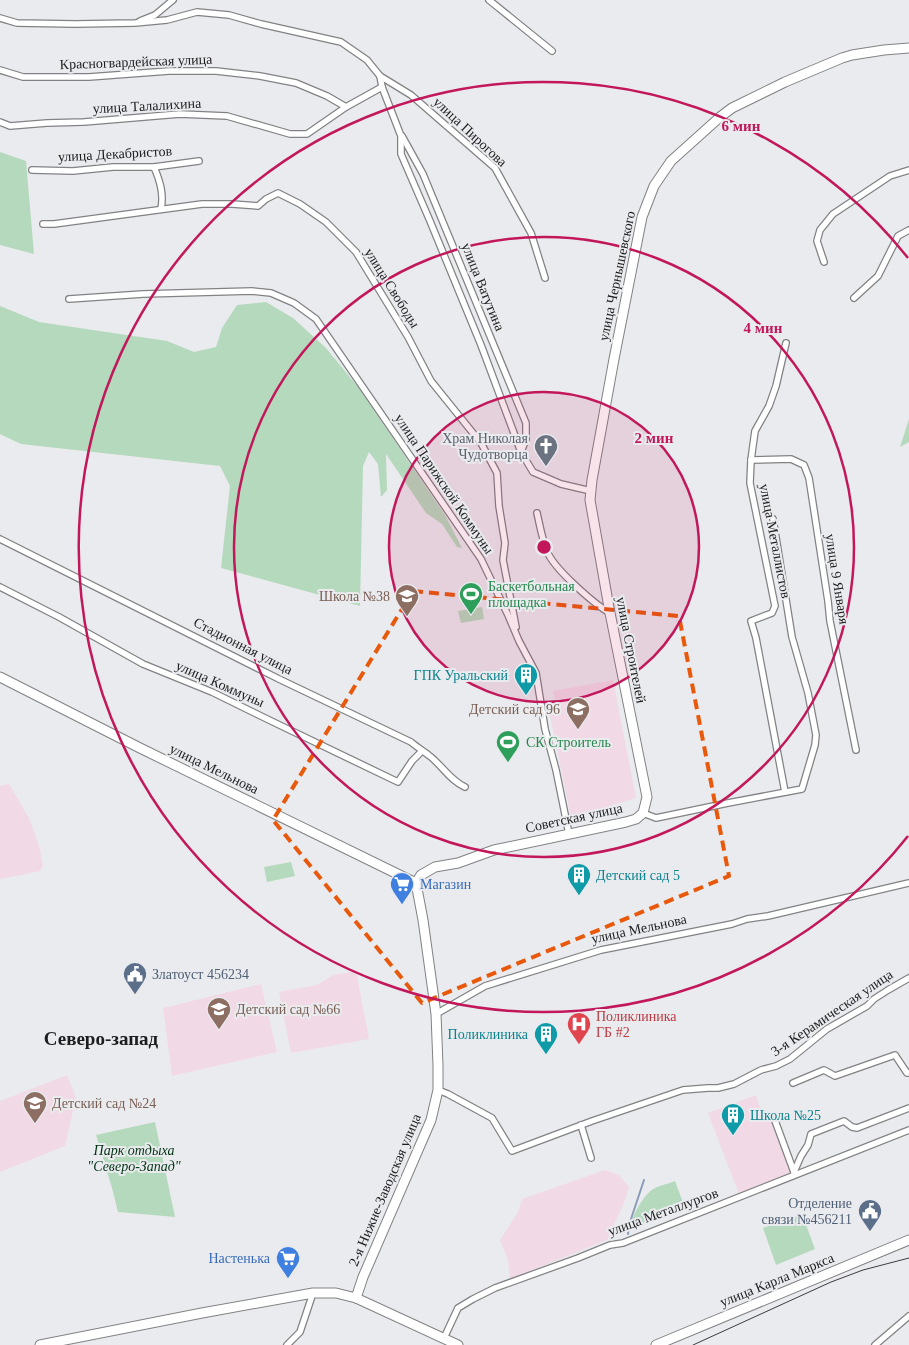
<svg xmlns="http://www.w3.org/2000/svg" width="909" height="1345" font-family="'Times New Roman',serif">
	<style>
		.education { fill: #f1dae6 }
		.green { fill: #b5d9bc }
		.lines { fill: none; stroke-linecap: round; stroke-linejoin: round }
		.stream { stroke: #8c9dbb; stroke-width: 2 }
		.street-casing { stroke: #818284; stroke-width: 8 }
		.secondary-casing { stroke: #818284; stroke-width: 11 }
		.street { stroke: #fff; stroke-width: 5.5 }
		.secondary { stroke: #fff; stroke-width: 9 }
		.tram { stroke: #3b3b3c; stroke-width: 1 }
		.marked { fill: none; stroke: #e8590c; stroke-width: 4; stroke-dasharray: 10 6; stroke-linejoin: round }
		.ring { fill: none; stroke: #c2185b; stroke-width: 2.5 }
		.labels { text-anchor: middle; dominant-baseline: central; stroke-width: 4; stroke-linejoin: round; paint-order: stroke }
		.street-label { font-size: 14px; fill: #1d1d1e; stroke: #eaebee }
		.worship-label { font-size: 14px; fill: #5b616d; stroke: #eaebee; text-anchor: end }
		.leisure-label { font-size: 14px; fill: #27864d; stroke: #eaebee; text-anchor: start }
		.education-label { font-size: 14px; fill: #785e54; stroke: #eaebee; text-anchor: end }
		.culture-label { font-size: 14px; fill: #0d838f; stroke: #eaebee; text-anchor: end }
		.shop-label { font-size: 14px; fill: #366cbe; stroke: #eaebee; text-anchor: start }
		.service-label { font-size: 14px; fill: #4e5e75; stroke: #eaebee; text-anchor: start }
		.health-label { font-size: 14px; fill: #be3a42; stroke: #eaebee; text-anchor: start }
		.park-label { font-size: 14px; font-style: italic; fill: #003314; stroke: #eaebee }
		.district-label { font-size: 19px; font-weight: bold; fill: #1d1d1e; stroke: #eaebee }
		.centre { fill: #c2185b; stroke: #eaebee; stroke-width: 2.5 }
		.ring-label { font-size: 15px; text-anchor: middle; font-weight: bold; fill: #c2185b; stroke: #eaebee; stroke-width: 4; stroke-linejoin: round; paint-order: stroke }
	</style>
	<rect width="100%" height="100%" fill="#eaebee"/>
	<g class="education">
		<polygon points="613,680 636,798 571,818 550,715 558,713 553,691"/>
		<polygon points="9,784 29,818 40,849 43,866 40,871 0,879 0,786"/>
		<polygon points="356,971 369,1039 291,1053 279,992 317,985 333,975"/>
		<polygon points="261,984 277,1052 172,1076 163,1008"/>
		<polygon points="67,1075 76,1098 65,1146 0,1172 0,1101"/>
		<polygon points="756,1095 760,1107 769,1115 773,1121 792,1173 739,1194 708,1113"/>
		<polygon points="605,1170 619,1175 629,1187 624,1203 607,1240 510,1279 508,1260 500,1240 518,1212 522,1199"/>
	</g>
	<g class="green">
		<polygon points="0,152 26,161 34,254 0,245"/>
		<polygon points="266,302 293,318 326,348 358,387 445,515 462,548 457,547 442,524 426,513 386,454 387,490 381,497 378,464 369,452 363,466 360,606 221,568 230,486 220,466 21,444 0,434 0,306 39,322 167,341 194,352 216,347 222,328 237,305"/>
		<polygon points="909,419 909,442 900,447"/>
		<polygon points="482,607 484,619 461,623 458,611"/>
		<polygon points="291,862 295,876 267,882 264,867"/>
		<polygon points="155,1122 175,1217 118,1212 112,1188 96,1135"/>
		<path d="M675,1181L685,1208L629,1229C632,1217 643,1194 655,1188C661,1185 668,1184 675,1181Z"/>
		<polygon points="802,1214 815,1249 776,1265 763,1228"/>
	</g>
	<g class="lines">
		<polyline class="stream" points="628,1234 629,1225 644,1180"/>
		<g class="street-casing">
			<g id="street">
				<polyline points="489,0 552,51"/>
				<polyline points="0,18 17,23 75,24 135,23 167,20 197,12 229,15 261,24 341,42 367,60 380,76 382,87 401,136 401,154 430,221 481,345 521,452 533,472 561,484 591,491"/>
				<polyline points="140,21 155,15 173,0"/>
				<polyline points="0,70 23,77 89,77 169,71 216,71 260,76 296,83 327,96 346,107 382,87"/>
				<polyline points="380,76 411,95 495,168 531,233 545,278"/>
				<polyline points="0,122 10,126 47,123 84,122 180,114 227,116 290,134 307,134 346,107"/>
				<polyline points="402,136 423,174 526,423 526,439 521,452"/>
				<path d="M154,167C160,181 164,194 161,209"/>
				<polyline points="32,170 73,171 113,167 154,167 199,161"/>
				<polyline points="43,224 54,224 202,204 232,204 258,206 266,199 278,193 300,204 326,222 356,252 408,337 431,381 481,443 497,473 499,506 505,543 503,560 516,627"/>
				<polyline points="824,262 817,241 820,230 833,214 890,176 909,170"/>
				<polyline points="854,298 878,276 898,236 909,230"/>
				<polyline points="69,299 143,294 252,291 271,293 294,303 316,319 481,559 508,615 519,641 536,673 545,729 556,770 569,834"/>
				<polyline points="751,460 791,459 804,465 809,478 828,601 830,621 856,750"/>
				<path d="M537,513C540,526 542,539 547,551C553,568 594,604 610,613"/>
				<path d="M0,539L281,680L411,742C418,748 425,752 431,757C443,767 451,781 465,787"/>
				<polyline points="0,587 59,617 143,664 212,692 267,719 398,782 412,761 422,751"/>
				<polyline points="785,792 756,638 751,621 772,613 775,606 750,483 751,460 755,431 769,406 776,386 786,343"/>
				<polyline points="643,813 656,818 728,803 802,789 815,745 816,735 808,693 792,637 773,519"/>
				<polyline points="436,1014 485,986 601,950 732,924 747,919 768,916 909,883"/>
				<polyline points="793,1083 824,1070 835,1076 895,1055 907,1073 909,1073"/>
				<polyline points="438,1090 448,1094 492,1118 512,1151 592,1121 683,1090 708,1088 718,1088 734,1084 761,1070 776,1066 790,1059 827,1029 867,1006 874,999 888,990 909,978"/>
				<polyline points="763,1114 774,1118 794,1172"/>
				<polyline points="581,1125 591,1158"/>
				<polyline points="794,1172 801,1156 808,1145 811,1134 844,1121 852,1127 857,1128 909,1108"/>
				<polyline points="444,1338 458,1308 473,1299 495,1288 578,1258 610,1245 623,1243 909,1130"/>
				<polyline points="287,1345 300,1332 313,1293"/>
				<polyline points="875,1345 909,1316"/>
			</g>
		</g>
		<g class="secondary-casing">
			<g id="secondary">
				<polyline points="0,677 140,748 416,883"/>
				<polyline points="416,883 421,875 435,867 458,863 494,850 626,822 636,819 643,813 647,797 610,613 590,500 592,480 614,359 642,217 654,186 671,161 720,117 732,108 785,82 842,58 852,55 884,50 909,48"/>
				<polyline points="356,1298 363,1277 431,1120 438,1090 438,1065 436,1014 423,920 416,883"/>
				<polyline points="40,1345 202,1313 313,1293 336,1293 356,1298 458,1345"/>
				<polyline points="656,1345 909,1240"/>
			</g>
		</g>
		<use href="#street" class="street"/>
		<use href="#secondary" class="secondary"/>
		<polyline class="tram" points="693,1345 831,1282 863,1270 909,1258"/>
	</g>
	<path class="marked" d="M413,591L679,616L729,876L422,1003L273,820Z"/>
	<circle cx="544" cy="547" r="155" fill="#c2185b" fill-opacity=".12"/>
	<g class="ring">
		<circle cx="544" cy="547" r="155"/>
		<circle cx="544" cy="547" r="310"/>
		<path d="M908 836A465 465 0 1 1 908 258"/>
	</g>
	<defs>
		<g id="church-pin" transform="scale(1.25)"><path d="M0 17L-7.5 6A9.5 9.5 0 1 1 7.5 6Z" fill="#6b7280" stroke="#eaebee"/><path d="M-1.2-6h2.4v3.5h3.3v2.4h-3.3V6h-2.4V-.1h-3.3v-2.4h3.3Z" fill="#fff"/></g>
		<g id="stadium-pin" transform="scale(1.25)"><path d="M0 17L-7.5 6A9.5 9.5 0 1 1 7.5 6Z" fill="#2e9e5b" stroke="#eaebee"/><path d="M0-5a6.5 5 0 1 0 0 10a6.5 5 0 1 0 0-10ZM-3.5-1.8h7v3.6h-7Z" fill="#fff"/></g>
		<g id="school-pin" transform="scale(1.25)"><path d="M0 17L-7.5 6A9.5 9.5 0 1 1 7.5 6Z" fill="#8d6e63" stroke="#eaebee"/><path d="M0-5L7-2L0 1L-7-2ZM-4 1L0 2.5L4 1V4Q0 6-4 4Z" fill="#fff"/></g>
		<g id="building-pin" transform="scale(1.25)"><path d="M0 17L-7.5 6A9.5 9.5 0 1 1 7.5 6Z" fill="#0f9aa8" stroke="#eaebee"/><path d="M-4-6H4V6H1V3H-1V6H-4ZM-2.5-4.3h1.7v1.8h-1.7ZM.8-4.3h1.7v1.8H.8ZM-2.5-1h1.7V.8h-1.7ZM.8-1h1.7V.8H.8Z" fill="#fff"/></g>
		<g id="supermarket-pin" transform="scale(1.25)"><path d="M0 17L-7.5 6A9.5 9.5 0 1 1 7.5 6Z" fill="#3f7fe0" stroke="#eaebee"/><path d="M-6-5.5h2.5l.6 2H6L4.5 2H-2.5L-4.4-4H-6ZM-1.5 3.2a1.3 1.3 0 1 0 .1 0ZM3 3.2a1.3 1.3 0 1 0 .1 0Z" fill="#fff"/></g>
		<g id="civic-pin" transform="scale(1.25)"><path d="M0 17L-7.5 6A9.5 9.5 0 1 1 7.5 6Z" fill="#5c6f8a" stroke="#eaebee"/><path d="M-.6-6.5H3V-4.5H.6V-3L4-1V1h2V6H-6V1h2V-1L-.6-3ZM-1.2 2.5V6h2.4V2.5Z" fill="#fff"/></g>
		<g id="hospital-pin" transform="scale(1.25)"><path d="M0 17L-7.5 6A9.5 9.5 0 1 1 7.5 6Z" fill="#e0444e" stroke="#eaebee"/><path d="M-5-5h3v3.5h4V-5h3V5h-3V1.5h-4V5h-3Z" fill="#fff"/></g>
	</defs>
	<g fill-rule="evenodd">
		<use href="#church-pin" x="546" y="446"/>
		<use href="#stadium-pin" x="471" y="594"/>
		<use href="#school-pin" x="407" y="596"/>
		<use href="#building-pin" x="526" y="675"/>
		<use href="#school-pin" x="578" y="709"/>
		<use href="#stadium-pin" x="508" y="742"/>
		<use href="#building-pin" x="579" y="875"/>
		<use href="#supermarket-pin" x="402" y="884"/>
		<use href="#civic-pin" x="135" y="974"/>
		<use href="#school-pin" x="219" y="1009"/>
		<use href="#hospital-pin" x="579" y="1024"/>
		<use href="#building-pin" x="546" y="1034"/>
		<use href="#school-pin" x="35" y="1103"/>
		<use href="#building-pin" x="733" y="1115"/>
		<use href="#civic-pin" x="870" y="1211"/>
		<use href="#supermarket-pin" x="288" y="1258"/>
	</g>
	<g class="labels">
		<g class="street-label">
			<text transform="translate(136 62) rotate(-2)">Красногвардейская улица</text>
			<text transform="translate(147 106) rotate(-3)">улица Талалихина</text>
			<text transform="translate(470 132) rotate(43)">улица Пирогова</text>
			<text transform="translate(115 154) rotate(-3)">улица Декабристов</text>
			<text transform="translate(617 276) rotate(-78)">улица Чернышевского</text>
			<text transform="translate(483 287) rotate(68)">улица Ватутина</text>
			<text transform="translate(392 288) rotate(58)">улица Свободы</text>
			<text transform="translate(444 484) rotate(56)">улица Парижской Коммуны</text>
			<text transform="translate(775 541) rotate(79)">улица Металлистов</text>
			<text transform="translate(837 579) rotate(81)">улица 9 Января</text>
			<text transform="translate(243 646) rotate(27)">Стадионная улица</text>
			<text transform="translate(631 650) rotate(79)">улица Строителей</text>
			<text transform="translate(220 684) rotate(24)">улица Коммуны</text>
			<text transform="translate(214 769) rotate(26)">улица Мельнова</text>
			<text transform="translate(574 818) rotate(-12)">Советская улица</text>
			<text transform="translate(639 929) rotate(-12)">улица Мельнова</text>
			<text transform="translate(832 1013) rotate(-34)">3-я Керамическая улица</text>
			<text transform="translate(385 1190) rotate(-67)">2-я Нижне-Заводская улица</text>
			<text transform="translate(663 1212) rotate(-20)">улица Металлургов</text>
			<text transform="translate(777 1280) rotate(-22)">улица Карла Маркса</text>
		</g>
		<g class="worship-label">
			<text x="528" y="438">Храм Николая<tspan x="528" dy="16">Чудотворца</tspan></text>
		</g>
		<g class="leisure-label">
			<text x="488" y="586">Баскетбольная<tspan x="488" dy="16">площадка</tspan></text>
			<text x="526" y="742">СК Строитель</text>
		</g>
		<g class="education-label">
			<text x="390" y="596">Школа №38</text>
			<text x="560" y="709">Детский сад 96</text>
			<text x="236" y="1009" text-anchor="start">Детский сад №66</text>
			<text x="52" y="1103" text-anchor="start">Детский сад №24</text>
		</g>
		<g class="culture-label">
			<text x="508" y="675">ГПК Уральский</text>
			<text x="596" y="875" text-anchor="start">Детский сад 5</text>
			<text x="528" y="1034">Поликлиника</text>
			<text x="750" y="1115" text-anchor="start">Школа №25</text>
		</g>
		<g class="shop-label">
			<text x="420" y="884">Магазин</text>
			<text x="270" y="1258" text-anchor="end">Настенька</text>
		</g>
		<g class="service-label">
			<text x="152" y="974">Златоуст 456234</text>
			<text x="852" y="1203" text-anchor="end">Отделение<tspan x="852" dy="16">связи №456211</tspan></text>
		</g>
		<g class="health-label">
			<text x="596" y="1016">Поликлиника<tspan x="596" dy="16">ГБ #2</tspan></text>
		</g>
		<g class="park-label">
			<text x="134" y="1150">Парк отдыха<tspan x="134" dy="16">"Северо-Запад"</tspan></text>
		</g>
		<g class="district-label">
			<text x="101" y="1038">Северо-запад</text>
		</g>
	</g>
	<circle cx="544" cy="547" r="8" class="centre"/>
	<g class="ring-label">
		<text x="741" y="131">6 мин</text>
		<text x="763" y="333">4 мин</text>
		<text x="654" y="443">2 мин</text>
	</g>
</svg>
